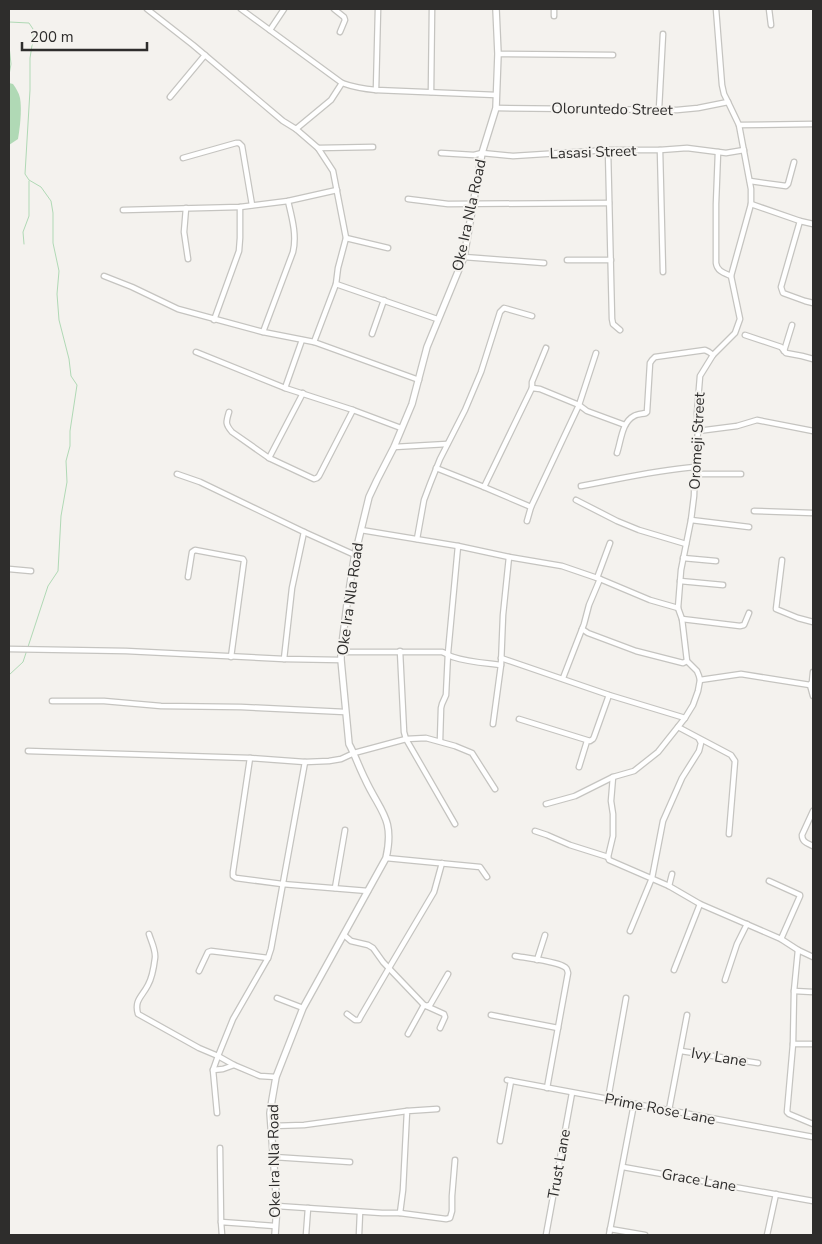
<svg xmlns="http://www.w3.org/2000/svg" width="822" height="1244" font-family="'Nunito Sans',sans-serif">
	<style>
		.water { fill: #b0d9b5 }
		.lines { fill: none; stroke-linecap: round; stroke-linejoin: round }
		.stream { stroke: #b0d9b5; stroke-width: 1 }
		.minor-casing { stroke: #c5c4c0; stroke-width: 7 }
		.tertiary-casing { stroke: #c5c4c0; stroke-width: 8 }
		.minor { stroke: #fff; stroke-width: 4.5 }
		.tertiary { stroke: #fff; stroke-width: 5.5 }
		.labels { text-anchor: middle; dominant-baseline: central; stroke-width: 4; stroke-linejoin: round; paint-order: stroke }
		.street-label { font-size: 15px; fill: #2e2d2c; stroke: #f4f2ee }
	</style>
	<rect width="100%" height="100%" fill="#f4f2ee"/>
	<path class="water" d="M9,83L13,84C16,88 19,93 20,98C22,110 20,127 18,139L9,145Z"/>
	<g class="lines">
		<g class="stream">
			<polyline points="9,22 29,23 33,29 33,39 30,58 30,90 25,174 29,180 41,187 51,201 53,213 53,243 59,271 57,294 59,320 69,359 71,376 77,385 70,431 70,446 66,461 67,482 61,516 58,571 48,586 23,662 9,675"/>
			<polyline points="9,46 11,64 9,75"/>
			<polyline points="24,244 23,232 29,216 29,181"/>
		</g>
		<g class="minor-casing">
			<g id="minor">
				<polyline points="147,9 193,45 283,121 296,129 318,148 333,171 346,238 338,268 336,284 314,342"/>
				<path d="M241,9L342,83C353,87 364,89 376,90L496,95"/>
				<polyline points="334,9 344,17 345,20 340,32"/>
				<polyline points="554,9 554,16"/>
				<polyline points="769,9 771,25"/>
				<polyline points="270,30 284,9"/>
				<polyline points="498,54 613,55"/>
				<polyline points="376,90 378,9"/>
				<polyline points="431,92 432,9"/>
				<polyline points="170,97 205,55"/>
				<polyline points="496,108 677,110 698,108 728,102"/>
				<polyline points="659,109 663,34"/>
				<polyline points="739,125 813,124"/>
				<polyline points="296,129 331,100 342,83"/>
				<polyline points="318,148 373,147"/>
				<polyline points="608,150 612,319 613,324 620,330"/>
				<polyline points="660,150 663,272"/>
				<path d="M718,152L716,204V263C717,271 724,273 731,276"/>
				<polyline points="441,153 474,155 482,153 513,156 608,150 660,150 687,148 726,153 744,150"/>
				<polyline points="183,158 236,143 239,143 242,146 252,205"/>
				<polyline points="750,181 786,186 788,184 794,162"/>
				<polyline points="408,199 448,204 609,203"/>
				<polyline points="751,204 800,221 813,224"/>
				<polyline points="186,208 184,232 188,259"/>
				<polyline points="123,210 240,207 288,201 337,190"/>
				<polyline points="800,221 781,287 783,293 805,301 813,303"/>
				<polyline points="346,238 388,248"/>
				<polyline points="464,257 544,263"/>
				<polyline points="567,260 611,260"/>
				<polyline points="104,276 132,287 178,309 263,332 314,342 419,380"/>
				<polyline points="336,284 437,319"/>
				<polyline points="214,320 239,251 240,238 240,207"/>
				<path d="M263,332L293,252C297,235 292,218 288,201"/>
				<polyline points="372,334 384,300"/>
				<polyline points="745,335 781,347 786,353 802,356 813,359"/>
				<polyline points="784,351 792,325"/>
				<polyline points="196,352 285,388 353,410 401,428"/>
				<polyline points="596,353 579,405 587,411 625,425"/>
				<polyline points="285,388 302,340"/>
				<polyline points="532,388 532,382 546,348"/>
				<path d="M229,412C226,422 225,424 232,432L269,458L314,479L317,478L319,476L353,410"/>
				<polyline points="698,431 737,426 757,420 813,431"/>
				<polyline points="394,447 447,444"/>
				<path d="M617,453C621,441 622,422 634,416C637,414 642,414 646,413L647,412L650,363L652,360L655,357L705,350L709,352L713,355"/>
				<polyline points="269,458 303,393"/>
				<polyline points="436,468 484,487 531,507"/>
				<polyline points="177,474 200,482 304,532 355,555"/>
				<polyline points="695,474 741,474"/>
				<path d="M581,486C619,479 657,470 695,467"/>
				<polyline points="484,487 532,388 540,389 579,405 531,507 527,521"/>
				<polyline points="576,500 617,521 639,530 686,544"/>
				<polyline points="754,511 813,513"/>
				<polyline points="691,520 749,527"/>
				<polyline points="361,530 458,546 509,557 562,566 600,579 650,600 678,608"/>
				<polyline points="417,539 424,500 430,484 440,459 465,410 481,372 500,312 504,308 532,316"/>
				<polyline points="683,558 716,561"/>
				<polyline points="782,560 776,609 798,618 813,622"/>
				<polyline points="9,569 31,571"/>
				<polyline points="188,577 192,552 195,550 243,559 244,561 231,657"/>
				<polyline points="597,578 610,543"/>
				<polyline points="680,581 723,585"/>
				<polyline points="682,619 740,626 744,625 749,613"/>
				<polyline points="582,629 588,633 636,651 683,663 687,661"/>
				<polyline points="9,649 126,651 284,659 341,660"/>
				<polyline points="400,651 404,732 406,739 455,824"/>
				<path d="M341,652H442C446,653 449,656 453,657C468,662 485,663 501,665"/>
				<polyline points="501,658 609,695 685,718"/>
				<polyline points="284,659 292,588 304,532"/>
				<polyline points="563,678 584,624 589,605 600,579"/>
				<polyline points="700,680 741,674 810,685 812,682 813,672"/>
				<polyline points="810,685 813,696"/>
				<polyline points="52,701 104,701 161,706 241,707 345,712"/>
				<polyline points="519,719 590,741 593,739 594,737 609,695"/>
				<polyline points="493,724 501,665 503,615 509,557"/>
				<polyline points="678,727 731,755 735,761 729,834"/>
				<polyline points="440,741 441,708 442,704 446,695 448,653 458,546"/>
				<polyline points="28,751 250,758 305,762 329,761 341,759 354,753 406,739 426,738 455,746 472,753 495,789"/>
				<polyline points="250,758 233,872 233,876 236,878 282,884 368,891"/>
				<polyline points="579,767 587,741"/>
				<polyline points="546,804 575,796 613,777 634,771 658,752 685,718 693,705 698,691 700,680 699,676 697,671 687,661 682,619 678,608 681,570 691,520 694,496 695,467 698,431 697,413 700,376 713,355 735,333 740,319 731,276 751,204 751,189 739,125 728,102 724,94 722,85 716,9"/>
				<path d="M813,811L802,835C802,842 807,843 813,846"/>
				<polyline points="535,831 547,835 570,845 608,857 609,860 669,886 700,904 781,939 798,950 813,957"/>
				<polyline points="608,857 613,836 613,814 611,801 613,777"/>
				<polyline points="386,858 480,867 487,877"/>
				<polyline points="769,881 800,895 800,896 781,939"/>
				<polyline points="669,886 672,874"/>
				<polyline points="335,888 345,830"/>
				<polyline points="630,931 652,878 663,821 682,778 699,751 701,743 699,739"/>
				<path d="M149,934C151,941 156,950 155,958C154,966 152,978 148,985C142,997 134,1000 138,1014L199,1048L218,1056L234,1065L260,1076L276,1077"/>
				<polyline points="344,935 351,941 368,945 373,948 383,962 424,1005 444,1014 445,1017 440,1028"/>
				<polyline points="798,950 794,991 793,1044 787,1112 789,1114 813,1124"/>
				<path d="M515,956C527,958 553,961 563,966C567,968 567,969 568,973L547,1088"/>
				<polyline points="537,960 545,935"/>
				<polyline points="674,970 700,904"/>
				<polyline points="199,971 208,952 211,951 268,958"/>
				<polyline points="725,980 737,944 747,924"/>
				<polyline points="794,991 813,992"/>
				<polyline points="277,998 303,1008"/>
				<polyline points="426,1006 430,1005 448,974"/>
				<polyline points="347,1014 355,1020 359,1020 361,1016 389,968 434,892 442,863"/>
				<polyline points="491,1015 558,1028"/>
				<polyline points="408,1034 424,1005"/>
				<polyline points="793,1044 813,1044"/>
				<polyline points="681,1051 758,1063"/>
				<polyline points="213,1070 223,1069 234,1065"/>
				<polyline points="507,1080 813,1137"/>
				<polyline points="608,1099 626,998"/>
				<polyline points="669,1110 687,1015"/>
				<polyline points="217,1113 213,1070 218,1056 233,1019 268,958 271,949 305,762"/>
				<polyline points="272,1126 304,1125 407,1111"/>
				<polyline points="500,1141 511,1081"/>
				<polyline points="220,1148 221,1222"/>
				<polyline points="274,1157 350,1162"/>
				<polyline points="623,1167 813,1201"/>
				<polyline points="277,1206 382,1213 400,1213 403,1190 407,1111 437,1109"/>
				<polyline points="400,1213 446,1219 450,1218 452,1211 452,1196 455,1160"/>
				<polyline points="610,1229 645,1235"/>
				<polyline points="222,1235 221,1222 275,1226"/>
				<polyline points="306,1235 308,1208"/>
				<polyline points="359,1235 360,1212"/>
				<polyline points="546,1235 572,1093"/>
				<polyline points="609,1235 634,1104"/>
				<polyline points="767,1235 776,1194"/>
			</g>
		</g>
		<g class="tertiary-casing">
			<path id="tertiary" d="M275,1235L277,1206L270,1113L272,1100L276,1077L303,1008L386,858C395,818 380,812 365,779C359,767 355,755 349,744L341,660V652L347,604L354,559L369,497L377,480L394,447L412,404L427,347L464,257L482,153L496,108L498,54L496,9"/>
		</g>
		<use href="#minor" class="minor"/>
		<use href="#tertiary" class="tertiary"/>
	</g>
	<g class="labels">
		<g class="street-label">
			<text transform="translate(612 109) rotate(1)">Oloruntedo Street</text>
			<text transform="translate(593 152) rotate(-2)">Lasasi Street</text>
			<text transform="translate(469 215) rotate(-78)">Oke Ira Nla Road</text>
			<text transform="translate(697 441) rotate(-87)">Oromeji Street</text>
			<text transform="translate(350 599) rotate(-82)">Oke Ira Nla Road</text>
			<text transform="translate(719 1057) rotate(9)">Ivy Lane</text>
			<text transform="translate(660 1109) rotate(11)">Prime Rose Lane</text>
			<text transform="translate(274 1161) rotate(-91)">Oke Ira Nla Road</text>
			<text transform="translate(559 1164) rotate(-80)">Trust Lane</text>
			<text transform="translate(699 1180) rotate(10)">Grace Lane</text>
		</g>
	</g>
	<rect width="822" height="1244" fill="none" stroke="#2e2d2c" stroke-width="20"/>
	<path d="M22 42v8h125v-8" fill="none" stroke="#2e2d2c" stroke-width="2.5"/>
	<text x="30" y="42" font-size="15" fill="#2e2d2c" stroke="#f4f2ee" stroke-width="4" paint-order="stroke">200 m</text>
</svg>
